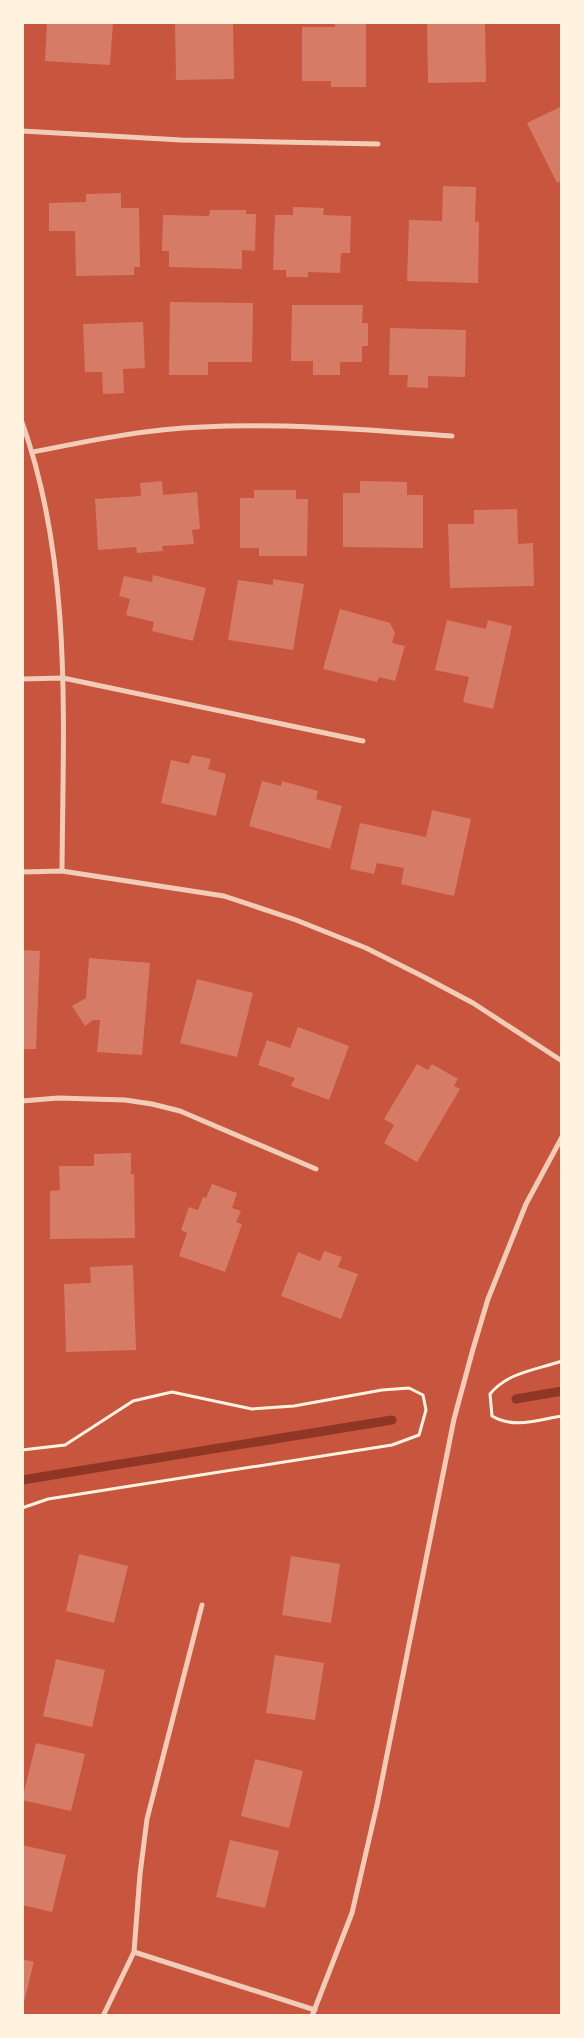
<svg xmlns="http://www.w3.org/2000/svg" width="584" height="2038" font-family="'Fira Sans Condensed',sans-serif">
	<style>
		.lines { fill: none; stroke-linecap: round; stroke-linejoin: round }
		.stream { stroke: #8f3625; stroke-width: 9 }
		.building { fill: #d67c66 }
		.path { stroke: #fff3e0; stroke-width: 3 }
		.minor { stroke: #f1ccb7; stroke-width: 5 }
	</style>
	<rect width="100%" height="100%" fill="#c8553d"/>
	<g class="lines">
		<g class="stream">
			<polyline points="516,1399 562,1391"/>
			<polyline points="22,1480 392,1420"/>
		</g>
	</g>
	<g class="building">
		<polygon points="47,22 113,22 110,65 45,61"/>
		<polygon points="175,22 233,22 234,79 176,80"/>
		<polygon points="335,22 366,22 366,87 331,87 331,81 302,81 302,27 335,27"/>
		<polygon points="427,22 485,22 486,82 428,83"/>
		<polygon points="562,106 562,180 557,183 527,123"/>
		<polygon points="443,186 476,187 475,222 479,222 478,283 407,281 409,220 442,221"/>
		<polygon points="121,193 121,208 139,208 140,267 134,267 134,275 76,276 75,231 49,231 49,203 86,202 86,194"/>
		<polygon points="293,207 324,208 323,215 351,216 350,253 341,253 340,273 308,272 308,277 286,277 286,270 273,270 275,215 293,215"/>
		<polygon points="210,210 246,210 246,214 256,214 255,251 242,250 242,269 169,267 169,251 162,251 163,215 209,216"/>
		<polygon points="170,302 253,303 252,362 208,362 208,375 169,375"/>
		<polygon points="292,305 363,305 362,323 368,323 368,346 362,346 362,362 340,362 340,375 313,375 313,361 291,361"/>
		<polygon points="143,322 145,368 123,369 124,393 103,394 102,372 85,372 83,324"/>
		<polygon points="390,328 466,330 465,377 428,376 428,388 407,387 408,375 389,375"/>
		<polygon points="162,481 163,495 197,492 200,529 192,530 194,544 162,546 163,551 137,553 136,547 98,550 95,499 141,496 140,483"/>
		<polygon points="360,481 407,482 407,495 423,495 423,548 343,547 343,493 360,493"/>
		<polygon points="254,490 296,490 296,499 308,499 307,556 259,556 259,548 240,548 240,498 254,498"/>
		<polygon points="517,509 518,544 533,543 534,586 450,588 448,524 474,524 474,510"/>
		<polygon points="153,575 206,588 193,641 152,631 154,622 126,615 130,599 119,596 124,576 152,582"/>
		<polygon points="273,579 304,584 293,650 228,640 238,580 273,585"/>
		<polygon points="340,609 390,623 395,633 392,643 405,646 395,681 379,677 377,682 323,669"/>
		<polygon points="447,620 486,629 488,620 512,626 493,709 463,702 469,677 435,670"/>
		<polygon points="192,755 211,759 208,769 226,774 216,816 161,803 171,760 189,764"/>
		<polygon points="262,781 281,786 282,781 318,791 316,799 342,806 330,849 249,826"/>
		<polygon points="432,810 471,819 454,896 401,884 404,868 377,863 374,874 350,869 360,823 426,837"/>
		<polygon points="22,950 40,951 36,1049 22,1049"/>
		<polygon points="89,958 150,963 142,1055 97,1052 100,1020 93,1020 85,1026 72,1006 86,998"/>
		<polygon points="197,979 253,993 237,1057 180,1043"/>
		<polygon points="298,1027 349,1046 329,1100 291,1086 295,1078 258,1065 267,1040 290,1048"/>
		<polygon points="417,1064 428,1070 432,1064 458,1079 454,1086 460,1089 417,1162 384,1143 394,1125 384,1119"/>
		<polygon points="131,1153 131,1174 134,1174 135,1238 50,1239 50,1191 60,1190 59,1166 94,1166 94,1154"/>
		<polygon points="212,1184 237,1193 232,1208 241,1211 236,1222 242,1224 225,1272 179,1256 187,1233 181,1230 189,1207 198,1210 203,1197 206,1198"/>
		<polygon points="324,1251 342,1257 338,1267 358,1274 341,1319 281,1296 298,1252 320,1261"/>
		<polygon points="133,1265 136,1350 66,1352 64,1284 91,1283 90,1267"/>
		<polygon points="79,1554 128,1566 114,1623 66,1611"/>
		<polygon points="291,1556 340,1564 331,1623 282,1615"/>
		<polygon points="275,1655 324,1663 315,1720 266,1713"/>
		<polygon points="56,1659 105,1670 92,1727 43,1716"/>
		<polygon points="36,1743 85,1754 71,1811 22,1800"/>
		<polygon points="255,1759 303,1771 289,1828 241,1816"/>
		<polygon points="230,1840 279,1851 265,1908 216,1897"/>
		<polygon points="22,1845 66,1855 52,1912 22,1905"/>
		<polygon points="22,1959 34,1962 23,2006 22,2006"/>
	</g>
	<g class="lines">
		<g class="path">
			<path d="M562,1361C536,1370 508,1372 490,1394L492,1416C514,1429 537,1420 562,1416"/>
			<polyline points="22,1450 65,1445 133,1401 172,1392 252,1409 294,1406 382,1390 409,1388 423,1395 426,1410 419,1435 392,1445 48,1499 22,1508"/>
		</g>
		<g class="minor">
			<polyline points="22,131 181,140 378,144"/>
			<path d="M22,422C73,565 63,722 62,871"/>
			<path d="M33,452C88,441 145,429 202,427C286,423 369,430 452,436"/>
			<polyline points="22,679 63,678 363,741"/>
			<polyline points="22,872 62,871 224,896 296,920 366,948 422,976 473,1003 562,1061"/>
			<polyline points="22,1101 58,1098 125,1100 152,1104 180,1111 316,1169"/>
			<polyline points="134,1952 315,2010"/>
			<polyline points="103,2016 134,1952 140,1874 147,1819 202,1605"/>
			<polyline points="312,2016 352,1913 377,1805 454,1419 473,1349 488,1299 526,1204 562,1137"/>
		</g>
	</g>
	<rect width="584" height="2038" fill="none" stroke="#fff3e0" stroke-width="48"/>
</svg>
